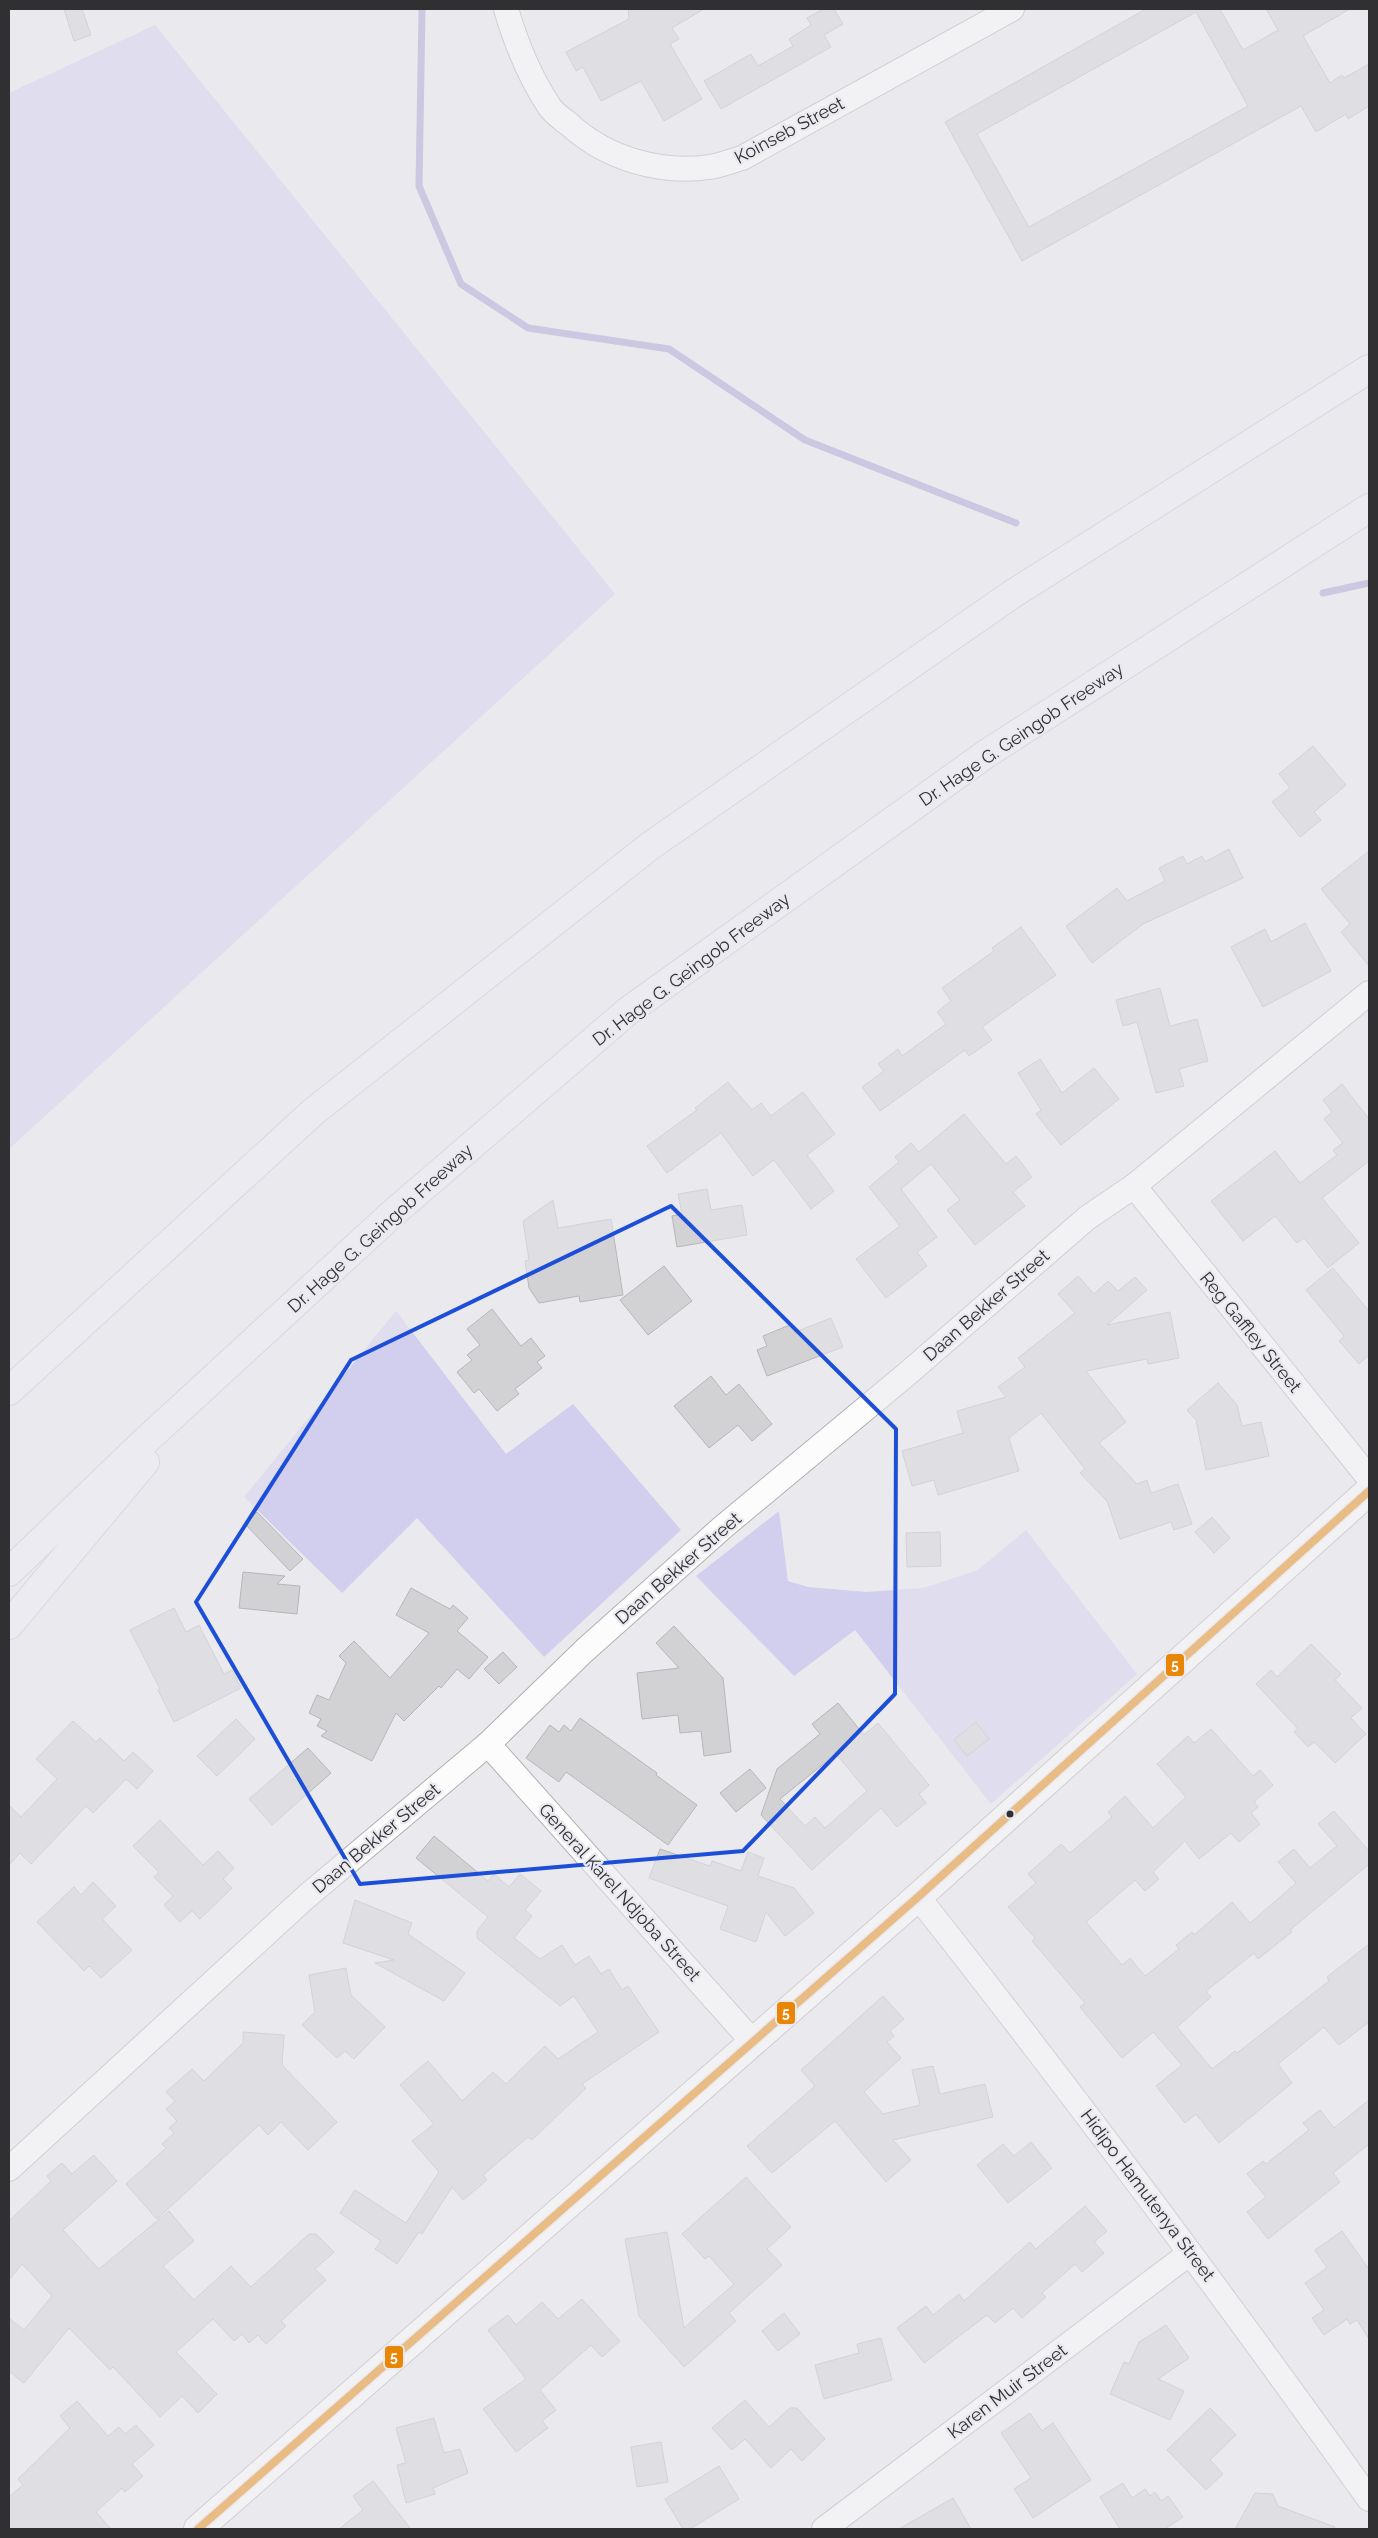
<svg xmlns="http://www.w3.org/2000/svg" width="1378" height="2538" font-family="Raleway,sans-serif">
	<style>
		.green { fill: #d2ceed }
		.lines { fill: none; stroke-linecap: round; stroke-linejoin: round }
		.stream { stroke: #a9a0d3; stroke-width: 7 }
		.building { fill: #d2d2d5; stroke: #b7b7ba; fill-rule: evenodd }
		.street-casing { stroke: #b1b1b4; stroke-width: 26 }
		.secondary-casing { stroke: #b1b1b4; stroke-width: 30 }
		.highway-casing { stroke: #c6c6c8; stroke-width: 30 }
		.street { stroke: #fcfcfc; stroke-width: 24 }
		.secondary { stroke: #fcfcfc; stroke-width: 28 }
		.highway { stroke: #ededf3; stroke-width: 28 }
		.bus-1-casing { stroke: #e9e9ef; stroke-width: 11 }
		.bus-1 { stroke: #ea8605; stroke-width: 8 }
		.marked { fill: none; stroke: #1d4ed8; stroke-width: 4; stroke-linejoin: round }
		.bus-dot { fill: #302f32; stroke: #e9e9ef; stroke-width: 2 }
		.labels { text-anchor: middle; dominant-baseline: central; stroke-width: 4.5; stroke-linejoin: round; paint-order: stroke }
		.street-label { font-size: 18px; fill: #302f32; stroke: #e9e9ef }
		.line-badge { stroke: #e9e9ef; stroke-width: 2 }
		.badge-label { font-size: 14px; text-anchor: middle; font-weight: bold; fill: #fff }
	</style>
	<rect width="100%" height="100%" fill="#eaeaee"/>
	<g class="green">
		<polygon points="155,25 615,594 9,1149 9,93"/>
		<polygon points="396,1311 506,1454 573,1404 681,1530 544,1657 417,1518 342,1593 244,1497"/>
		<polygon points="779,1511 788,1581 808,1587 866,1592 923,1588 978,1570 1026,1530 1137,1674 991,1804 855,1630 794,1676 696,1576"/>
	</g>
	<g class="lines">
		<g class="stream">
			<polyline points="422,9 419,186 461,284 528,328 669,349 805,440 1016,523"/>
			<polyline points="1323,593 1369,583"/>
		</g>
	</g>
	<g class="building">
		<polygon points="64,9 82,9 91,35 74,41"/>
		<polygon points="628,9 704,9 672,28 679,39 670,44 702,99 664,121 641,81 601,101 583,67 576,71 566,52 629,19"/>
		<polygon points="823,9 834,9 843,24 824,35 831,47 721,109 704,81 751,54 758,66 793,46 789,39 811,25 807,18"/>
		<path d="M1146,9H1220L1243,50L1278,30L1266,9H1350L1303,36L1330,83L1342,75L1344,78L1369,64V106L1348,119L1346,114L1316,132L1301,106L1022,261L945,122ZM1196,12L1248,106L1029,227L977,134Z"/>
		<polygon points="1313,746 1346,785 1314,812 1321,820 1300,837 1272,802 1290,788 1279,774"/>
		<polygon points="1229,849 1243,878 1143,924 1092,963 1066,926 1117,888 1127,901 1165,881 1159,868 1183,856 1187,864 1202,856 1205,862"/>
		<polygon points="1369,851 1369,966 1341,932 1350,924 1321,889"/>
		<polygon points="1305,923 1331,971 1263,1007 1231,947 1265,929 1271,942"/>
		<polygon points="1021,927 1056,975 982,1027 992,1040 969,1056 965,1050 880,1111 862,1087 884,1071 878,1064 898,1049 902,1056 946,1024 937,1012 951,1001 942,988 994,951 992,948"/>
		<polygon points="1160,988 1170,1026 1197,1019 1208,1061 1179,1069 1184,1086 1156,1093 1137,1022 1123,1026 1116,1000"/>
		<polygon points="1040,1059 1062,1093 1094,1068 1119,1099 1061,1145 1036,1114 1041,1110 1018,1073"/>
		<polygon points="728,1082 752,1110 761,1103 771,1116 803,1092 835,1134 807,1155 834,1191 811,1209 774,1160 753,1176 721,1133 667,1173 647,1146 697,1110 695,1108"/>
		<polygon points="1342,1084 1369,1119 1369,1161 1322,1198 1359,1243 1328,1268 1304,1238 1297,1243 1275,1216 1243,1241 1211,1201 1275,1151 1300,1183 1337,1155 1333,1150 1343,1143 1324,1119 1332,1112 1323,1100"/>
		<polygon points="964,1114 1006,1164 1016,1156 1032,1177 1013,1192 1025,1206 975,1245 947,1210 960,1200 931,1164 901,1189 937,1237 917,1252 927,1266 886,1298 856,1259 900,1226 869,1187 899,1162 895,1157 911,1143 919,1152"/>
		<polygon points="707,1189 711,1210 742,1205 747,1235 677,1247 672,1216 682,1214 678,1194"/>
		<polygon points="553,1200 558,1228 611,1219 623,1295 580,1302 579,1296 539,1303 529,1288 525,1261 529,1260 523,1221"/>
		<polygon points="664,1266 692,1301 648,1335 620,1300"/>
		<polygon points="1333,1268 1369,1311 1369,1355 1359,1364 1339,1341 1344,1336 1306,1290"/>
		<polygon points="1078,1276 1094,1294 1108,1281 1118,1291 1135,1277 1147,1290 1107,1325 1170,1312 1179,1358 1148,1364 1147,1359 1086,1371 1126,1422 1099,1443 1137,1484 1147,1480 1151,1493 1178,1484 1192,1524 1174,1530 1171,1522 1120,1539 1107,1501 1080,1473 1085,1469 1041,1413 1009,1438 1019,1471 938,1495 934,1480 912,1486 902,1451 963,1433 957,1411 1006,1397 998,1387 1025,1367 1018,1358 1075,1313 1058,1294"/>
		<polygon points="492,1309 521,1346 531,1338 545,1356 537,1362 542,1368 515,1389 519,1394 497,1411 479,1389 474,1393 457,1372 472,1360 467,1355 480,1345 467,1329"/>
		<polygon points="831,1318 843,1347 767,1376 757,1350 767,1346 763,1336 792,1324 795,1332"/>
		<polygon points="711,1376 726,1395 739,1384 772,1424 752,1441 738,1425 709,1448 674,1406"/>
		<polygon points="1218,1383 1237,1405 1242,1426 1261,1422 1269,1456 1206,1470 1196,1420 1187,1410"/>
		<polygon points="257,1512 303,1559 290,1571 245,1524"/>
		<polygon points="1212,1517 1230,1538 1214,1553 1195,1532"/>
		<polygon points="940,1532 941,1566 907,1567 906,1533"/>
		<polygon points="243,1572 285,1576 277,1584 300,1586 297,1614 239,1608"/>
		<polygon points="411,1588 450,1609 453,1605 468,1618 457,1631 488,1657 469,1679 457,1669 441,1688 439,1686 404,1721 396,1713 372,1761 321,1736 327,1731 317,1726 321,1719 309,1713 317,1695 329,1700 346,1663 339,1656 354,1641 390,1678 429,1633 396,1615"/>
		<polygon points="174,1608 186,1632 199,1625 224,1674 232,1670 241,1688 174,1722 158,1690 160,1689 130,1630"/>
		<polygon points="674,1626 723,1678 731,1752 704,1756 701,1731 680,1733 678,1715 642,1719 637,1673 679,1668 656,1643"/>
		<polygon points="1311,1644 1341,1674 1335,1680 1362,1708 1351,1718 1366,1734 1335,1763 1314,1742 1308,1747 1294,1732 1298,1729 1256,1684 1271,1670 1277,1677"/>
		<polygon points="503,1652 517,1667 499,1684 484,1669"/>
		<path d="M838,1703L864,1735L878,1723L929,1785L919,1794L926,1803L897,1827L881,1808L812,1870L761,1815L777,1769L820,1734L812,1724ZM836,1754L867,1791L825,1828L815,1817L805,1826L780,1799Z"/>
		<polygon points="580,1718 657,1773 656,1775 697,1805 668,1845 566,1772 559,1782 526,1758 550,1725 559,1732 564,1725 571,1731"/>
		<polygon points="236,1719 255,1739 217,1776 197,1756"/>
		<polygon points="73,1721 96,1742 100,1738 124,1761 133,1752 153,1771 137,1789 126,1779 93,1813 86,1806 31,1864 20,1853 9,1865 9,1805 21,1817 57,1779 36,1759"/>
		<polygon points="976,1722 989,1739 967,1756 954,1740"/>
		<polygon points="1211,1729 1253,1776 1260,1770 1273,1785 1254,1802 1258,1807 1251,1813 1260,1824 1239,1842 1231,1833 1199,1859 1185,1841 1153,1872 1159,1879 1145,1891 1135,1880 1086,1922 1122,1965 1130,1958 1145,1976 1179,1949 1176,1945 1192,1932 1194,1935 1232,1902 1250,1923 1296,1883 1278,1862 1294,1849 1310,1868 1337,1846 1318,1824 1334,1811 1369,1851 1369,1864 1290,1930 1292,1932 1258,1959 1254,1953 1206,1991 1211,1997 1177,2027 1212,2069 1235,2051 1237,2053 1329,1981 1327,1977 1369,1944 1369,2022 1339,2045 1324,2027 1278,2064 1292,2083 1219,2143 1196,2114 1185,2123 1156,2086 1182,2065 1153,2032 1122,2058 1080,2007 1085,2003 1032,1941 1035,1938 1008,1907 1036,1883 1028,1874 1061,1844 1070,1853 1112,1817 1108,1812 1125,1796 1153,1828 1186,1797 1157,1764 1188,1736 1194,1743"/>
		<polygon points="308,1748 331,1773 272,1825 249,1799"/>
		<polygon points="750,1769 766,1788 736,1812 720,1793"/>
		<polygon points="160,1820 203,1865 218,1851 234,1868 223,1879 232,1888 200,1919 192,1911 180,1922 164,1905 173,1896 154,1877 159,1872 133,1846"/>
		<polygon points="434,1836 488,1881 494,1874 509,1887 520,1874 541,1891 525,1910 532,1916 514,1938 540,1959 562,1945 575,1965 589,1956 601,1974 609,1969 622,1990 628,1986 659,2032 582,2084 586,2088 532,2140 528,2137 483,2175 487,2180 463,2200 452,2187 422,2234 419,2232 397,2264 375,2249 381,2241 340,2213 355,2190 406,2223 439,2172 412,2141 434,2124 400,2085 428,2061 462,2101 493,2072 506,2084 545,2046 558,2059 598,2032 574,1996 560,2006 477,1938 477,1931 488,1917 416,1858"/>
		<polygon points="660,1849 710,1866 712,1861 741,1871 748,1852 764,1858 758,1876 794,1888 814,1913 785,1936 766,1912 756,1942 720,1929 728,1906 649,1878"/>
		<polygon points="93,1882 116,1906 102,1919 132,1950 101,1978 89,1966 84,1971 37,1922 74,1887 81,1895"/>
		<polygon points="355,1900 412,1923 408,1934 465,1973 444,2001 375,1963 394,1960 343,1943"/>
		<polygon points="346,1968 351,1995 385,2027 354,2059 345,2051 337,2058 302,2025 315,2012 309,1975"/>
		<polygon points="883,1996 904,2019 890,2031 894,2036 887,2042 901,2058 864,2092 883,2114 920,2105 912,2070 933,2066 940,2094 985,2084 993,2117 893,2140 911,2160 886,2182 835,2121 772,2173 747,2146 815,2086 801,2070"/>
		<polygon points="243,2032 284,2035 282,2065 337,2122 308,2150 281,2122 268,2135 259,2125 157,2219 126,2184 166,2148 162,2144 174,2133 169,2128 177,2121 166,2109 175,2101 166,2092 192,2069 204,2081 243,2043"/>
		<polygon points="1369,2100 1369,2144 1333,2173 1340,2182 1268,2239 1247,2212 1266,2197 1247,2174 1263,2161 1266,2164 1309,2130 1303,2123 1320,2110 1334,2128"/>
		<polygon points="1031,2142 1052,2168 1008,2203 977,2165 1003,2144 1014,2156"/>
		<polygon points="94,2155 117,2181 63,2230 99,2269 169,2211 194,2241 163,2266 194,2300 231,2266 251,2287 309,2234 316,2234 334,2252 315,2269 326,2280 281,2321 286,2326 266,2344 258,2335 249,2343 242,2334 234,2341 213,2319 176,2352 217,2394 198,2413 182,2396 160,2417 113,2367 110,2370 69,2328 24,2383 9,2371 9,2318 24,2330 52,2296 22,2264 9,2280 9,2221 51,2181 47,2176 62,2163 72,2174"/>
		<polygon points="746,2177 791,2227 767,2249 782,2265 729,2313 736,2321 684,2367 639,2316 625,2239 667,2232 684,2328 734,2284 709,2256 705,2259 682,2234"/>
		<polygon points="1085,2206 1107,2231 1094,2242 1104,2253 1082,2272 1075,2264 1042,2293 1046,2297 1022,2318 1013,2308 995,2323 987,2315 924,2363 897,2328 926,2306 933,2315 959,2294 964,2301 1030,2242 1036,2249"/>
		<polygon points="1342,2231 1369,2269 1369,2339 1357,2320 1350,2324 1347,2319 1324,2335 1312,2318 1324,2310 1305,2283 1327,2268 1315,2250"/>
		<polygon points="582,2299 620,2341 602,2357 591,2345 540,2390 556,2410 542,2421 548,2428 516,2452 483,2409 526,2379 488,2330 508,2315 516,2325 542,2302 558,2319"/>
		<polygon points="784,2313 800,2334 778,2351 762,2331"/>
		<polygon points="1166,2325 1189,2358 1158,2379 1184,2391 1170,2420 1110,2394 1124,2362 1129,2364 1139,2342"/>
		<polygon points="881,2338 892,2380 824,2399 815,2365 859,2353 857,2344"/>
		<polygon points="745,2400 769,2427 790,2408 797,2408 825,2439 802,2461 791,2449 771,2468 745,2439 732,2450 712,2428"/>
		<polygon points="77,2401 108,2436 119,2427 125,2434 136,2425 154,2445 132,2464 143,2476 125,2492 122,2488 96,2512 111,2529 9,2529 9,2497 23,2485 18,2479 70,2428 60,2416"/>
		<polygon points="1210,2408 1236,2435 1210,2460 1223,2474 1206,2490 1167,2450"/>
		<polygon points="1030,2413 1042,2431 1053,2423 1091,2480 1033,2518 1014,2489 1031,2478 1001,2433"/>
		<polygon points="434,2418 444,2453 460,2449 468,2473 433,2488 435,2494 406,2503 397,2465 406,2463 396,2428"/>
		<polygon points="661,2442 668,2482 637,2487 631,2447"/>
		<polygon points="719,2466 739,2499 690,2529 683,2529 665,2499"/>
		<polygon points="373,2481 411,2529 339,2529 363,2510 353,2496"/>
		<polygon points="1123,2483 1132,2498 1145,2489 1150,2496 1155,2492 1161,2501 1168,2496 1183,2517 1165,2529 1120,2529 1100,2497"/>
		<polygon points="1255,2493 1273,2494 1278,2506 1335,2527 1334,2529 1235,2529"/>
		<polygon points="953,2498 971,2529 899,2529"/>
	</g>
	<g class="lines">
		<g class="street-casing">
			<g id="street">
				<path d="M506,9C516,43 529,76 549,106C554,114 564,120 571,126C608,159 661,174 709,167C720,166 731,161 742,158L1012,9"/>
				<polyline points="1134,1186 1369,1478"/>
				<polyline points="488,1744 752,2041"/>
				<path d="M918,1897C1074,2094 1223,2295 1369,2499"/>
				<polyline points="9,2169 306,1897 488,1744 585,1650 723,1527 907,1374 1087,1218 1134,1186 1369,993"/>
				<polyline points="824,2529 1190,2253"/>
			</g>
		</g>
		<g class="secondary-casing">
			<polyline id="secondary" points="198,2529 918,1897 1369,1491"/>
		</g>
		<g class="highway-casing">
			<g id="highway">
				<polyline points="9,1391 313,1112 650,846 1011,595 1369,369"/>
				<polyline points="9,1572 141,1445 392,1214 628,1011 986,754 1369,508"/>
				<polyline points="9,1625 145,1462"/>
			</g>
		</g>
		<use href="#street" class="street"/>
		<use href="#secondary" class="secondary"/>
		<use href="#highway" class="highway"/>
		<g class="bus-1-casing">
			<polyline id="bus-1" points="198,2529 918,1897 1369,1491"/>
		</g>
		<use href="#bus-1" class="bus-1"/>
	</g>
	<path d="M0 0H1378V2538H0ZM671,1206L896,1429L895,1694L743,1851L360,1884L196,1602L351,1360Z" fill="#eaeaee" fill-opacity=".55" fill-rule="evenodd"/>
	<path class="marked" d="M671,1206L896,1429L895,1694L743,1851L360,1884L196,1602L351,1360Z"/>
	<circle class="bus-dot" cx="1010" cy="1814" r="4.5"/>
	<g class="labels">
		<g class="street-label">
			<text transform="translate(789 130) rotate(-28)">Koinseb Street</text>
			<text transform="translate(1021 734) rotate(-34)">Dr. Hage G. Geingob Freeway</text>
			<text transform="translate(691 969) rotate(-37)">Dr. Hage G. Geingob Freeway</text>
			<text transform="translate(380 1228) rotate(-42)">Dr. Hage G. Geingob Freeway</text>
			<text transform="translate(986 1305) rotate(-41)">Daan Bekker Street</text>
			<text transform="translate(1251 1332) rotate(51)">Reg Gaffley Street</text>
			<text transform="translate(678 1568) rotate(-41)">Daan Bekker Street</text>
			<text transform="translate(376 1838) rotate(-40)">Daan Bekker Street</text>
			<text transform="translate(620 1892) rotate(48)">General Karel Ndjoba Street</text>
			<text transform="translate(1148 2195) rotate(53)">Hidipo Hamutenya Street</text>
			<text transform="translate(1007 2391) rotate(-37)">Karen Muir Street</text>
		</g>
	</g>
	<g class="line-badge">
		<rect x="1165" y="1653" width="20" height="24" rx="5" fill="#ea8605"/>
		<rect x="776" y="2001" width="20" height="24" rx="5" fill="#ea8605"/>
		<rect x="384" y="2345" width="20" height="24" rx="5" fill="#ea8605"/>
	</g>
	<g class="badge-label">
		<text x="1175" y="1670">5</text>
		<text x="786" y="2018">5</text>
		<text x="394" y="2362">5</text>
	</g>
	<rect width="1378" height="2538" fill="none" stroke="#302f32" stroke-width="20"/>
</svg>
